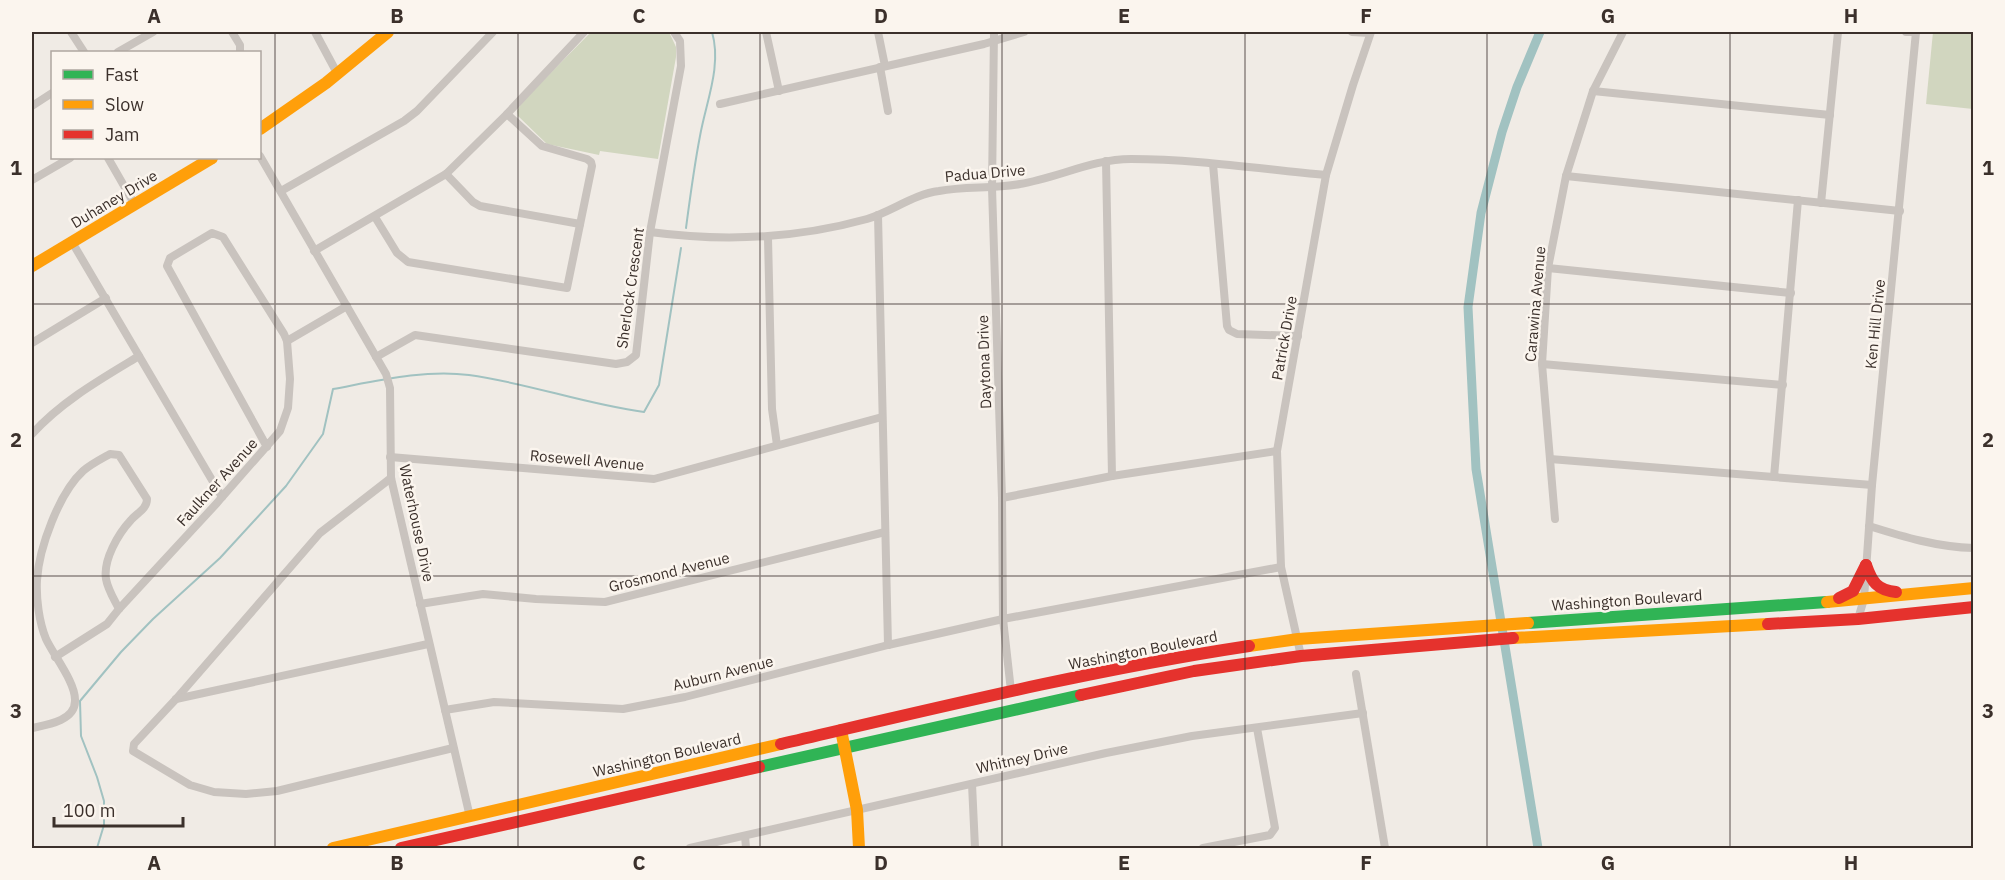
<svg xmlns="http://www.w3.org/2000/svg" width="2005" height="880" font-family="'IBM Plex Sans',sans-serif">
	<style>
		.green { fill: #d1d6bf }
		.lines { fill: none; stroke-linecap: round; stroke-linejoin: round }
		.stream { stroke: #a1c2c1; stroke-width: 2 }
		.canal { stroke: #a1c2c1; stroke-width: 9 }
		.street { stroke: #c9c3be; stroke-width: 8 }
		.fast { stroke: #30b455; stroke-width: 12 }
		.slow { stroke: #ff9f0a; stroke-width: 12 }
		.jam { stroke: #e5322d; stroke-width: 12 }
		.grid { fill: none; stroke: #3b302b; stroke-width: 1.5; stroke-opacity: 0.55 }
		.labels { text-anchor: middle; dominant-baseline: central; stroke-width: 5; stroke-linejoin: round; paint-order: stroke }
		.street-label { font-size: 15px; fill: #3b302b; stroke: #fbf5ee }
		.neatline { fill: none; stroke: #3b302b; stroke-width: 2 }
		.grid-label { font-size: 20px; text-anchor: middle; font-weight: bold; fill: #3b302b }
	</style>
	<rect width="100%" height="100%" fill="#f0ebe5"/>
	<g class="green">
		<polygon points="591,32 669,32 676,47 676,57 658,159 600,151 599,155 547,144 518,116 517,111 522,102"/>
		<polygon points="1933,32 1973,32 1973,109 1926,104"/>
	</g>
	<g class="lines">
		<g class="stream">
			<path d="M686,228C690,198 694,167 700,136C706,102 722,66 712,32"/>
			<path d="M97,848L104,825V801L97,777L81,736L80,701L121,652L153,619L220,558L286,486L323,434L333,389C376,381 425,369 469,375C528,383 584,404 644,412L659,385L681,248"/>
		</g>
		<polyline class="canal" points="1538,848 1476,469 1468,307 1481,213 1502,132 1517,87 1540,32"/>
		<g class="street">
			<polyline points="71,32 84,52"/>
			<polyline points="232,32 240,45 240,52"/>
			<polyline points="315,32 337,73"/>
			<polyline points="766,32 779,91"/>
			<polyline points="878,32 885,66"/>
			<polyline points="994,32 992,188 1002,498 1003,619 1011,691"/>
			<polyline points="1352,32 1370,33"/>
			<polyline points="1906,32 1916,32"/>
			<polyline points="118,52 153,32"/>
			<polyline points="880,67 888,111"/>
			<polyline points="1593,91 1830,115"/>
			<polyline points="720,104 984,44 1024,32"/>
			<polyline points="32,106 52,93"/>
			<polyline points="260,156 386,374 390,388 391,478 470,817"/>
			<polyline points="108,158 135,205"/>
			<polyline points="1106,161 1112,476"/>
			<polyline points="1213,164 1227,326 1229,330 1237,334 1298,336"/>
			<polyline points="446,174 473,202 480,206 580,224"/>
			<polyline points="1566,176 1900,211"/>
			<polyline points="32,180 70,158"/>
			<polyline points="281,191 404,121 417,111 493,32"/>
			<polyline points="1821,203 1838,32"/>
			<polyline points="878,215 888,645"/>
			<polyline points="375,217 397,253 408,262 567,288 592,166 591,162 587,159 542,146 507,114"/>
			<path d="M650,232C724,242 795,239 867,219C891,212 914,194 939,191C965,186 993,189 1020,184C1057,178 1093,159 1131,159C1196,159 1261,169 1326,175"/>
			<polyline points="768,238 772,409 777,445"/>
			<polyline points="72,242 222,497"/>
			<polyline points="314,251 446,174 507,114 584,32"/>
			<polyline points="1548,268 1791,293"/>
			<polyline points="287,341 347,306"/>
			<polyline points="32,343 106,298"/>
			<polyline points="376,357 415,335 616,364 627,362 636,355 650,232 681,66 680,41 674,32"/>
			<polyline points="1542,364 1783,385"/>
			<path d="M32,434C62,401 101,379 139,356"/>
			<polyline points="390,457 654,479 882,417"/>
			<polyline points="1550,459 1872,485"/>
			<polyline points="1774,477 1798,200"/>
			<polyline points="391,478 320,533 176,699 134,744 133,751 190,785 214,792 246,794 277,791 453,748"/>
			<polyline points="1002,498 1112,476 1277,451"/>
			<polyline points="1555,519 1542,364 1548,268 1566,176 1593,91 1623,32"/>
			<path d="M1869,526C1904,537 1937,547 1974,548"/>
			<polyline points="420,604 483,594 536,599 605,602 885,532"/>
			<polyline points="1858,619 1864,599 1872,485 1916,32"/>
			<polyline points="1301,656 1281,567 1277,451 1326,175 1353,85 1371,32"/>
			<polyline points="55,657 107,624 119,609 217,503 222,497 280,431 288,408 290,379 287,341 284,334 223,237 212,233 170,258 167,266 267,447"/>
			<polyline points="1356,674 1385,848"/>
			<polyline points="176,699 428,644"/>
			<polyline points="445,710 494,702 623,709 685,697 888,645 1003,619 1281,567"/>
			<path d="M32,728C46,725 75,721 75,701C76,683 54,656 46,639C39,622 36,598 37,580C39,548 59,493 83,471C91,464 101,459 110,454L119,455L147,499C147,509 137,513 131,520C118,534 103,560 106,579C108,590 114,599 119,609"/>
			<polyline points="972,784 975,848"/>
			<polyline points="745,836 746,848"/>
			<polyline points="690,848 1106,753 1192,736 1363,713"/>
			<polyline points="1203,848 1270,835 1275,828 1257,728"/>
		</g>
		<g class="fast">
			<polyline points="1528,623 1827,602"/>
			<polyline points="759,767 1081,695"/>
		</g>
		<g class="slow">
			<polyline points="260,129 326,83 388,32"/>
			<polyline points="32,266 212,158"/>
			<polyline points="1827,602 1974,588"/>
			<polyline points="1513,638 1768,624"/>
			<polyline points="1249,646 1298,639 1528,623"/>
			<polyline points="841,730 857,810 859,848"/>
			<polyline points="333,848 781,744"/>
		</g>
		<g class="jam">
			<path d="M1866,565C1872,582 1877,590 1896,592"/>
			<polyline points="1839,598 1853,591 1866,565"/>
			<polyline points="1768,624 1858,619 1974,607"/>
			<polyline points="1081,695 1194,671 1301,656 1513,638"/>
			<path d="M781,744C936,708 1091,670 1249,646"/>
			<polyline points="401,848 759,767"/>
		</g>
	</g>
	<path class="grid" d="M275,32V848M518,32V848M760,32V848M1002,32V848M1245,32V848M1487,32V848M1730,32V848M32,304H1974M32,576H1974"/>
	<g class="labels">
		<g class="street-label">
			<text transform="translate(985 173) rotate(-5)">Padua Drive</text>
			<text transform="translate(114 199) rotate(-31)">Duhaney Drive</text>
			<text transform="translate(630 288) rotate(-82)">Sherlock Crescent</text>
			<text transform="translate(1535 304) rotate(-85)">Carawina Avenue</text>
			<text transform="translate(1875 324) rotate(-84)">Ken Hill Drive</text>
			<text transform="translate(1284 338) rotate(-80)">Patrick Drive</text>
			<text transform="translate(984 362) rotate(-92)">Daytona Drive</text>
			<text transform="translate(587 460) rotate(5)">Rosewell Avenue</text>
			<text transform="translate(217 482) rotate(-48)">Faulkner Avenue</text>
			<text transform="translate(417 523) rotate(78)">Waterhouse Drive</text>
			<text transform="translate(669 572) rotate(-14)">Grosmond Avenue</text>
			<text transform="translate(1627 600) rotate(-4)">Washington Boulevard</text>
			<text transform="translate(1143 650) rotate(-11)">Washington Boulevard</text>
			<text transform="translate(723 673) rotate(-14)">Auburn Avenue</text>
			<text transform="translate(667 755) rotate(-13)">Washington Boulevard</text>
			<text transform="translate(1022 758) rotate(-13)">Whitney Drive</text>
		</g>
	</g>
	<rect width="2005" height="880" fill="none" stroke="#fbf5ee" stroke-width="66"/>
	<rect x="51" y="51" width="210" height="108" fill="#fbf5ee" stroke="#aea6a0" stroke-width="1.5"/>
	<rect x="63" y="70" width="30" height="9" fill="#30b455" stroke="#aea6a0" stroke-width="1.5"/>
	<text x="105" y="81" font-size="18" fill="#3b302b">Fast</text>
	<rect x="63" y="100" width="30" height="9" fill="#ff9f0a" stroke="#aea6a0" stroke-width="1.5"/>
	<text x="105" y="111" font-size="18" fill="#3b302b">Slow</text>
	<rect x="63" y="130" width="30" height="9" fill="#e5322d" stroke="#aea6a0" stroke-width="1.5"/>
	<text x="105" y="141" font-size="18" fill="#3b302b">Jam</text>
	<path d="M54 817v9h129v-9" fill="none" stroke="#3b302b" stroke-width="3"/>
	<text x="63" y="817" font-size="18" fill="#3b302b" stroke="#fbf5ee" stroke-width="4.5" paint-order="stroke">100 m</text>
	<rect x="33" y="33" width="1939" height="814" class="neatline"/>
	<g class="grid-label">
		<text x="154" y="23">A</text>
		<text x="397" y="23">B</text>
		<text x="639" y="23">C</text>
		<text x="881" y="23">D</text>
		<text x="1124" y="23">E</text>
		<text x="1366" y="23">F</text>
		<text x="1608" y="23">G</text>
		<text x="1851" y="23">H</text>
		<text x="16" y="175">1</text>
		<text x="1988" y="175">1</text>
		<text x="16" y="447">2</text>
		<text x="1988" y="447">2</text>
		<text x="16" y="718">3</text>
		<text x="1988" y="718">3</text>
		<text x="154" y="870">A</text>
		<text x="397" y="870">B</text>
		<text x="639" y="870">C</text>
		<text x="881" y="870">D</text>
		<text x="1124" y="870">E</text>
		<text x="1366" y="870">F</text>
		<text x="1608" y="870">G</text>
		<text x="1851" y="870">H</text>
	</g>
</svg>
